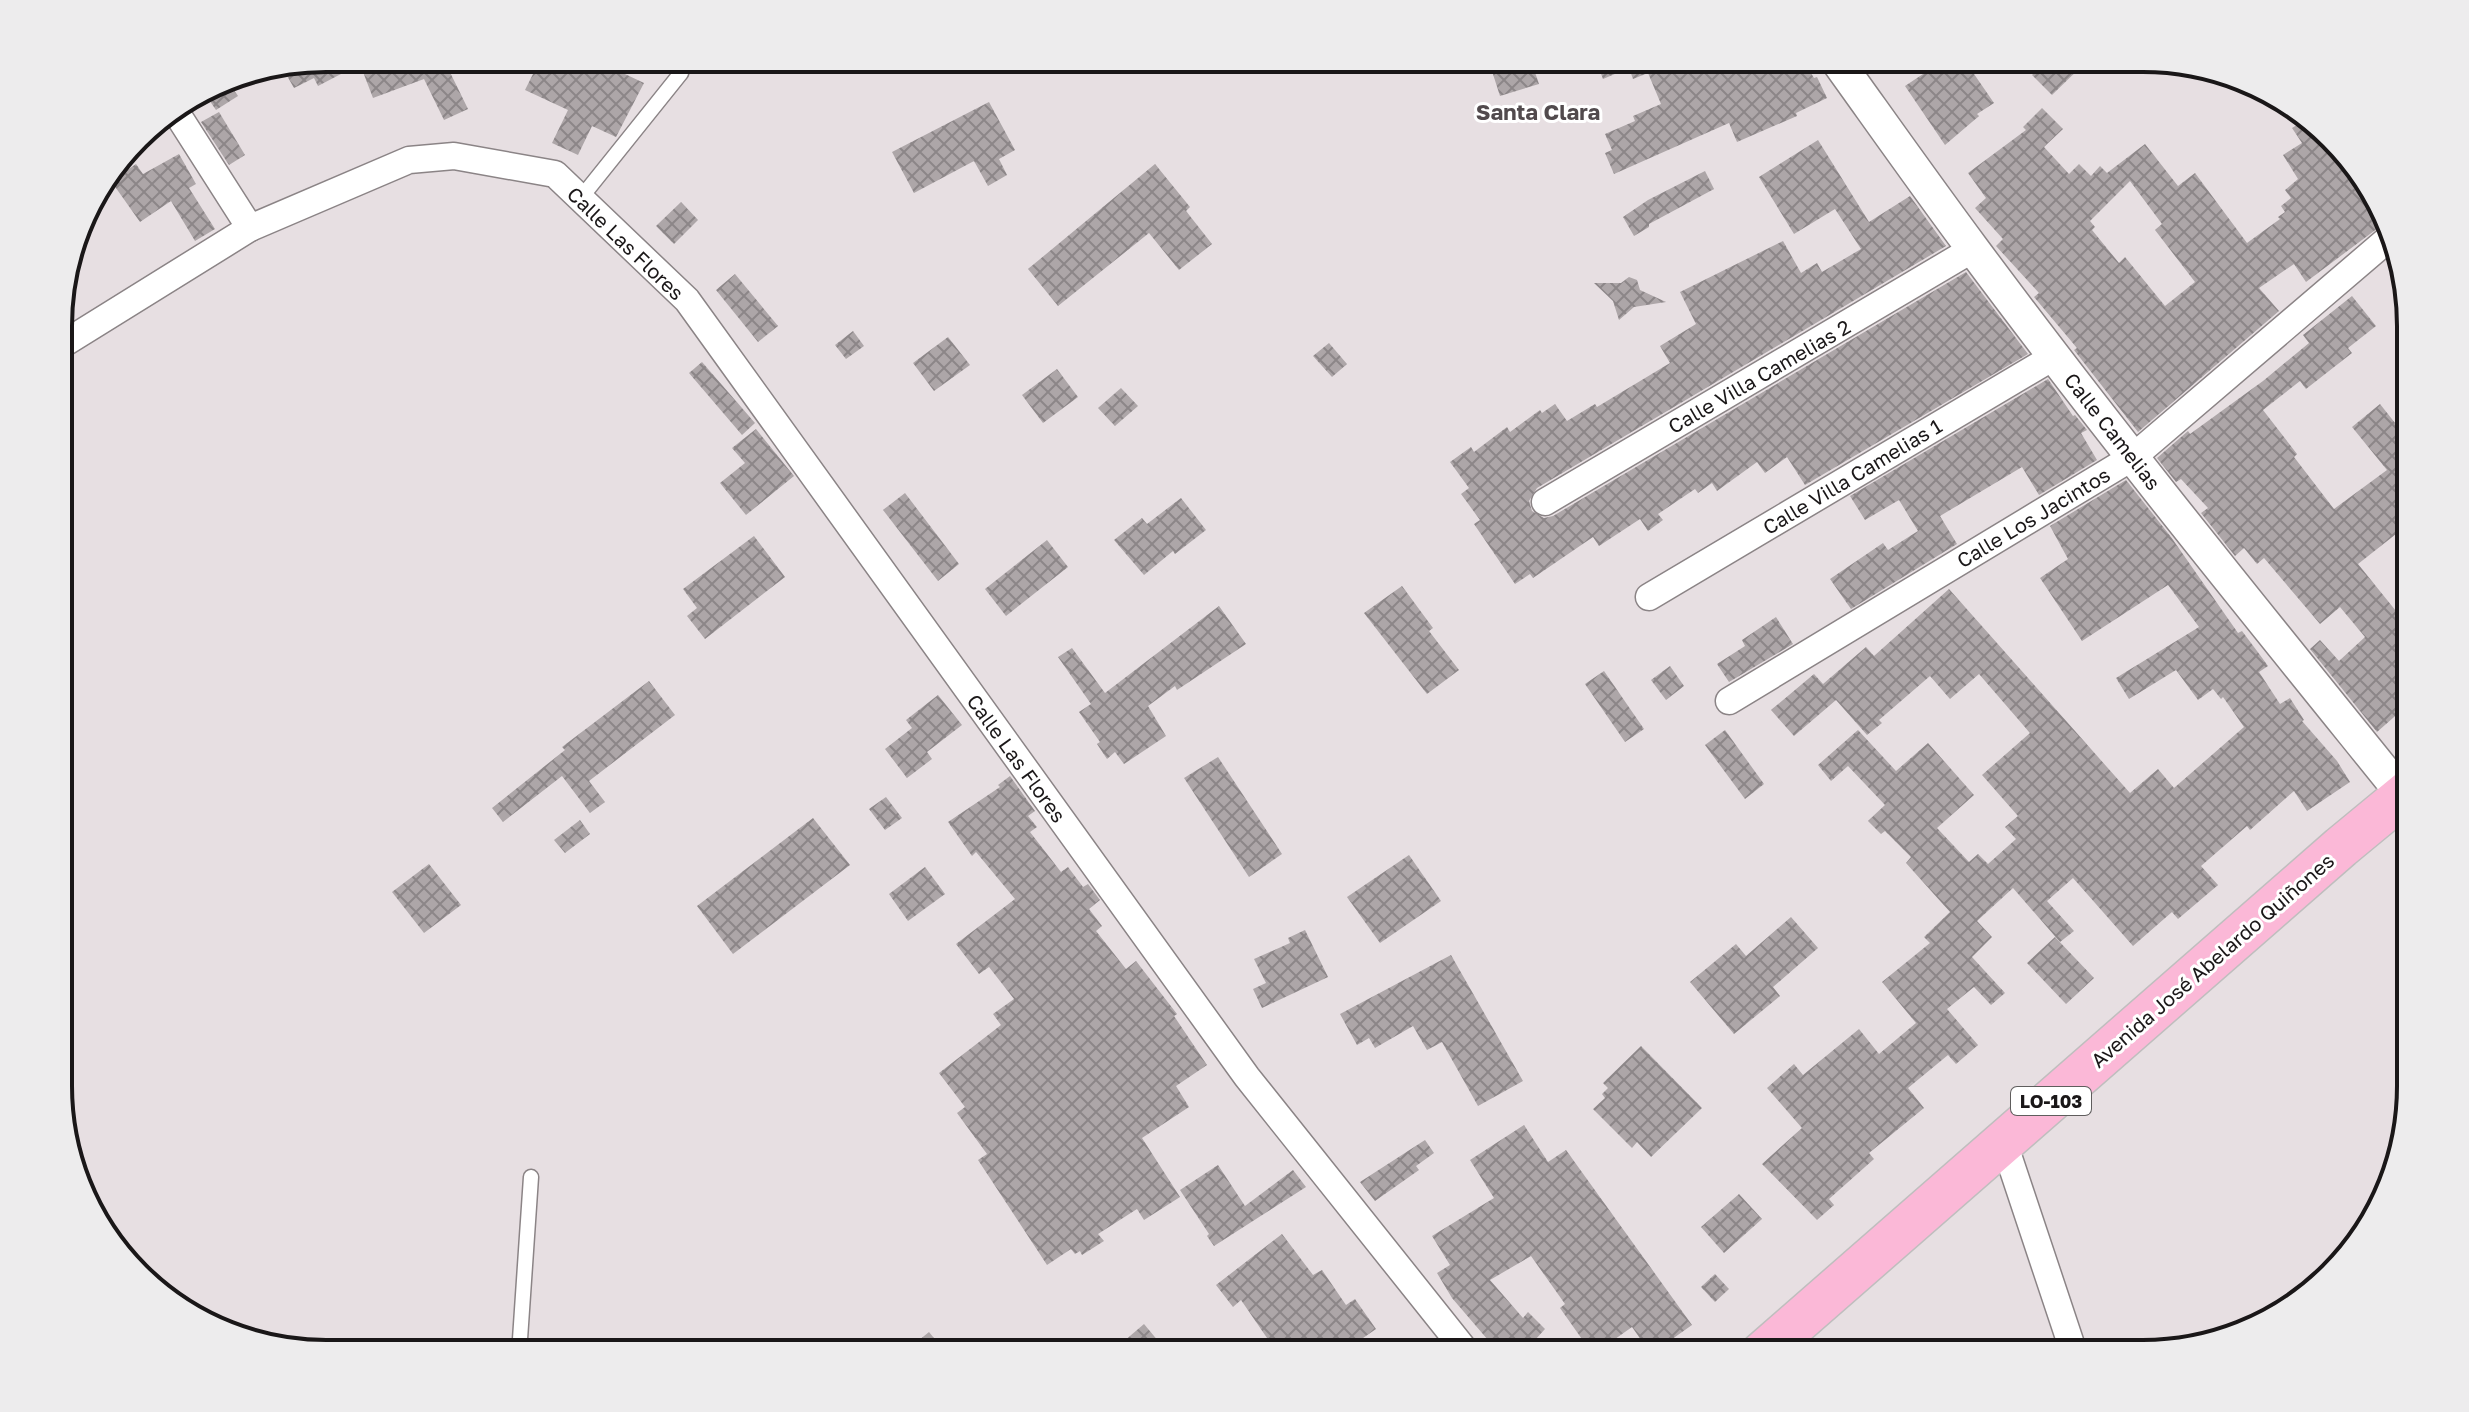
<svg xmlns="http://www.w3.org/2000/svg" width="2469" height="1412" font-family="'Golos Text',sans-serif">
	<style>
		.building { fill: url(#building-cross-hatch); fill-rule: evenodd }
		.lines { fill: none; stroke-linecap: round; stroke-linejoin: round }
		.service-casing { stroke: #8b8486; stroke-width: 17 }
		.minor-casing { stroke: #8b8486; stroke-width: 29 }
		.tertiary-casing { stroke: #8b8486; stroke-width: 35 }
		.primary-casing { stroke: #bfbebe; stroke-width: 45 }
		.service { stroke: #fff; stroke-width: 14 }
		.minor { stroke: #fff; stroke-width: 26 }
		.tertiary { stroke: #fff; stroke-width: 32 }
		.primary { stroke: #fbb8d7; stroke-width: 42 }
		.labels { text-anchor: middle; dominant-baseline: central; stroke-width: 6; stroke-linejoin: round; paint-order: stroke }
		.shield { fill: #fff; stroke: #5f5d5d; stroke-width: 2 }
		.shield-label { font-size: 18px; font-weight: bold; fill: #1a1718 }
		.street-label { font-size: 20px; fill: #1a1718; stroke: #fff }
		.neighbourhood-label { font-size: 22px; font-weight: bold; fill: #514a4d; stroke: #fff }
		.rim { fill: none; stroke: #1a1718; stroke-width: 4 }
	</style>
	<defs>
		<pattern id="building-cross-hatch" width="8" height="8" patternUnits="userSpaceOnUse" patternTransform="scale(2)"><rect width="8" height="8" fill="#ada6a8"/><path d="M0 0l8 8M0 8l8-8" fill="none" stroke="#8c8688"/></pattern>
	</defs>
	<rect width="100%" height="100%" fill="#e7dfe2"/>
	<g class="building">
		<polygon points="326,58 443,58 468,109 444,120 424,79 373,98 360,64 318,86 314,78 294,88 282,67"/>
		<polygon points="541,58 591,58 644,83 616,137 592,126 578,155 552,143 568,110 525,90"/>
		<polygon points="1523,58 1530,58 1539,84 1500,96 1491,68"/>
		<polygon points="1595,58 1802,58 1814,78 1817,77 1827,98 1796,113 1797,116 1737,142 1729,123 1614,174 1605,153 1612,150 1605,134 1635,121 1633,116 1661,104 1648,73 1633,79 1629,68 1603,79"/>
		<polygon points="1919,58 1963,58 1994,103 1977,114 1979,116 1945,145 1905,86 1926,72"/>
		<polygon points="2049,58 2090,58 2052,95 2032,75"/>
		<polygon points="227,80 238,96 216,110 205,94"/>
		<polygon points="989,102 1015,150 999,159 1007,175 988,186 974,161 914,193 892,152"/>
		<path d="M2042,108L2063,129L2044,147L2069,174L2079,164L2091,176L2100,166L2107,173L2145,144L2178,186L2195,173L2247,243L2280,219L2278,217L2285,212L2281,206L2291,198L2285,190L2298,179L2283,155L2302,143L2292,128L2305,120L2366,177L2382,225L2306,282L2294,264L2259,288L2279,311L2138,432L2074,350L2077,348L2034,297L2039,293L1996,246L2003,239L1975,208L1986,198L1968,173L2026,130L2023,127ZM2130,181L2162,224L2155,230L2195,282L2165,306L2125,257L2119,263L2092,230L2095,227L2090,221Z"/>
		<polygon points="219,112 245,155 229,165 201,122"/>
		<polygon points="1818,140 1869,222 1910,196 1946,246 1537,488 1529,501 1532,511 1544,518 1553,516 1966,272 2028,354 1805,485 1787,457 1765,473 1757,462 1717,491 1712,483 1698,493 1695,489 1658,514 1663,520 1648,531 1640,519 1599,546 1593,537 1533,578 1530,574 1515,584 1474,524 1480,520 1461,494 1469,488 1450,462 1471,447 1474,452 1507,427 1510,432 1540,410 1542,413 1555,404 1567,421 1595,404 1597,407 1670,363 1660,346 1696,324 1680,292 1783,241 1801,273 1817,263 1822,272 1861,249 1835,209 1794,234 1759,177"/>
		<polygon points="179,154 196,184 189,188 215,229 195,241 171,201 140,222 111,181 136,164 143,174"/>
		<polygon points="1155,164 1190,207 1186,211 1212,244 1179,270 1149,233 1058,306 1028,269"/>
		<polygon points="1705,171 1714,189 1649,224 1649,227 1634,236 1623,217 1648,200"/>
		<polygon points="681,202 698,220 674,244 656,226"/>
		<polygon points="735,274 778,326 758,342 716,290"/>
		<polygon points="1629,277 1637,280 1640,290 1666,302 1634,307 1619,320 1613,301 1594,283 1621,283"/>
		<polygon points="2352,296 2376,326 2348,348 2352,353 2306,389 2300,381 2263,410 2297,454 2294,457 2334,509 2387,470 2352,427 2380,404 2403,433 2410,427 2410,490 2402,497 2410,508 2410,523 2358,564 2396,611 2410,599 2410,703 2377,732 2310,649 2320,640 2339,661 2365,637 2340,607 2320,624 2264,558 2257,564 2244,548 2235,556 2201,513 2208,508 2181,479 2176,482 2157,458 2188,431 2190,434 2263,381 2309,343 2303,335"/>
		<polygon points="853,331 864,346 846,359 835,345"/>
		<polygon points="948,337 970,365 934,391 913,363"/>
		<polygon points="1329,343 1347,364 1332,377 1313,356"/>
		<polygon points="702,362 755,423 742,435 689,373"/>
		<polygon points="1057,369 1078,397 1043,423 1022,395"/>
		<polygon points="2048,379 2073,416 2075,415 2087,430 2081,433 2097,460 2039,495 2022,467 1940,516 1957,544 1851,609 1830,579 1883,543 1888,550 1918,531 1899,500 1865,520 1850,496"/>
		<polygon points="1121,388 1138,406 1115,426 1098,408"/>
		<polygon points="756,429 794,476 746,515 720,483 745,463 732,448"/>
		<polygon points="2126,480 2171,537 2238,633 2242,631 2260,655 2268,666 2259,672 2280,704 2290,698 2304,720 2302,721 2337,761 2350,782 2307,811 2294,791 2250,830 2247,826 2201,866 2218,885 2178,919 2172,912 2133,946 2073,878 2047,901 2074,931 2060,942 2013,888 1977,921 1992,937 1972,957 2005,993 1991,1005 1974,987 1947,1009 1978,1045 1956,1064 1948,1055 1908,1088 1924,1108 1869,1153 1874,1159 1829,1199 1834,1205 1817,1220 1762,1164 1802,1128 1767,1088 1794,1064 1803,1075 1859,1029 1879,1054 1916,1023 1882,982 1930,943 1924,937 1950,912 1906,863 1911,857 1885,831 1881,834 1868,821 1885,805 1848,766 1831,781 1818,765 1858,730 1896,771 1928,743 1974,795 1937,828 1969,862 1978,854 1988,864 2016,839 2005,827 2018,816 1982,775 2030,733 1979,674 1950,699 1930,676 1879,720 1882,723 1867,735 1836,700 1794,736 1771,710 1814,674 1823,684 1866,647 1874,656 1949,589 2130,793 2158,769 2174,788 2244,727 2223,697 2221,699 2213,689 2198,700 2176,670 2129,699 2116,678 2199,627 2168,585 2082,641 2040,578 2068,559 2050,526"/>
		<polygon points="905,493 959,564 938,581 883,510"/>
		<polygon points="1181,498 1206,530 1175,554 1173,551 1144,575 1114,540 1142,518 1147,524"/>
		<polygon points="754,536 785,577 705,639 687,616 697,608 683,589"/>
		<polygon points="1047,540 1068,567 1006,616 985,589"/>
		<polygon points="1402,586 1433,628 1429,631 1459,670 1427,694 1364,613"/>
		<polygon points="1219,606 1246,644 1177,690 1175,686 1148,706 1166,736 1124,764 1115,752 1107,759 1097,744 1100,742 1079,712 1091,704 1058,657 1072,648 1105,693"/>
		<polygon points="1776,617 1793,644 1729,682 1717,664 1745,646 1742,640"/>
		<polygon points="1670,666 1684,686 1666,700 1651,680"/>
		<polygon points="1604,671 1644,729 1625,742 1585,684"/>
		<polygon points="649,681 675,715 589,781 605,802 590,813 562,776 503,822 492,808 565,750 562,747"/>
		<polygon points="938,695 962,725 927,752 932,759 907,778 885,749 912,728 906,720"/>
		<polygon points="1725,730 1764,784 1745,799 1705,745"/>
		<polygon points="1218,757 1282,854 1249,877 1184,778"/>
		<polygon points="1010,776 1035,811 1028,816 1037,827 1030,832 1061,872 1068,867 1083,887 1088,884 1100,900 1089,909 1102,926 1096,931 1126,969 1136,961 1177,1014 1174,1016 1207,1065 1176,1086 1189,1107 1142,1138 1180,1197 1144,1220 1137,1209 1098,1234 1104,1241 1082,1255 1080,1251 1075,1254 1071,1249 1047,1265 978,1160 987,1154 957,1113 965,1107 939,1073 1001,1025 993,1014 1014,999 989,967 979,974 956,944 1015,899 976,852 972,856 948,822 1000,787 998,785"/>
		<polygon points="886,797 902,818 885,830 869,809"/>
		<polygon points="813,818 850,865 733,954 697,906"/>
		<polygon points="580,820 590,834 565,853 554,840"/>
		<polygon points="1409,855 1441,901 1380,943 1347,897"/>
		<polygon points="429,864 461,905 424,933 392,892"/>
		<polygon points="925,867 945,894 908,921 889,894"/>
		<polygon points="1791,917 1818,948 1773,987 1780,996 1734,1034 1690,982 1736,944 1746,956"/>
		<polygon points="1305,930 1328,977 1262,1008 1253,989 1266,983 1254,959 1290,943 1288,938"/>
		<polygon points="2055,937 2094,978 2066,1004 2027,963"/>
		<polygon points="1451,955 1523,1081 1478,1106 1442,1042 1427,1050 1413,1026 1375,1048 1369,1038 1357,1045 1340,1014"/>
		<polygon points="1641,1046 1702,1108 1651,1157 1637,1142 1632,1148 1593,1109 1605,1098 1602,1094 1608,1088 1603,1083"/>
		<polygon points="1524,1125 1548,1162 1566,1150 1692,1325 1651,1354 1632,1327 1594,1354 1573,1354 1584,1342 1560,1308 1565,1304 1531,1256 1490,1280 1523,1318 1528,1312 1545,1329 1535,1340 1549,1354 1500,1354 1452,1298 1437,1273 1450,1265 1432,1236 1494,1198 1470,1160"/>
		<polygon points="1425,1140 1434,1153 1416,1166 1419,1170 1375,1201 1360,1182"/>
		<polygon points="1218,1165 1245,1206 1293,1170 1306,1187 1214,1246 1207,1236 1209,1234 1180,1190"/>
		<polygon points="1739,1194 1762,1219 1724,1253 1701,1227"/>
		<polygon points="1282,1234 1313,1275 1322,1270 1346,1305 1355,1299 1376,1329 1340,1354 1278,1354 1241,1300 1233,1307 1216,1285"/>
		<polygon points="1715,1274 1729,1289 1715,1302 1701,1287"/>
		<polygon points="1144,1324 1169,1354 1109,1354"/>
		<polygon points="929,1332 947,1354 902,1354"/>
	</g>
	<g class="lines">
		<g class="service-casing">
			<g id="service">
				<polyline points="580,199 681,73 685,58"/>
				<polyline points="519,1354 531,1177"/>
			</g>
		</g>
		<g class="minor-casing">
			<g id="minor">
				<polyline points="174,109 250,228"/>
				<polyline points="60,346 250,228 409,160 454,156 555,174 687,300 1247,1077 1468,1354"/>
				<polyline points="1545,502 1973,249"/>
				<polyline points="1649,597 2055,356"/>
				<polyline points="1729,701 2133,457 2387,240"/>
				<polyline points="2004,1143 2074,1353"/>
			</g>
		</g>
		<g class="tertiary-casing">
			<path id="tertiary" d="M1835,58C1881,122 1926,186 1973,249C2111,435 2258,615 2404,796"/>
		</g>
		<g class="primary-casing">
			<polyline id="primary" points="1761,1354 2341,847 2410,790"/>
		</g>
		<use href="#service" class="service"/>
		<use href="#minor" class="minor"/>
		<use href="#tertiary" class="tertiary"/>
		<use href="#primary" class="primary"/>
	</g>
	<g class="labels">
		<rect class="shield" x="2011" y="1087" width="80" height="28" rx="6"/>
		<g class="shield-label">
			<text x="2051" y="1101">LO-103</text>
		</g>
		<g class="street-label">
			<text transform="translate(626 243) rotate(44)">Calle Las Flores</text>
			<text transform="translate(1759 376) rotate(-30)">Calle Villa Camelias 2</text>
			<text transform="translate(2113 431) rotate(52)">Calle Camelias</text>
			<text transform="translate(1852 476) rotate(-31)">Calle Villa Camelias 1</text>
			<text transform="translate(2033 517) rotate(-31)">Calle Los Jacintos</text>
			<text transform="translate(1017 758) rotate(54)">Calle Las Flores</text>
			<text transform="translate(2212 960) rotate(-41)">Avenida José Abelardo Quiñones</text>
		</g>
		<g class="neighbourhood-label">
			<text x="1538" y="111">Santa Clara</text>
		</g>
	</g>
	<path d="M0 0H2469V1412H0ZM326 72H2143A254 254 0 0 1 2397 326V1086A254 254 0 0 1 2143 1340H326A254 254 0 0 1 72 1086V326A254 254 0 0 1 326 72Z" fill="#edeced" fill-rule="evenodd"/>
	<path class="rim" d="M326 72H2143A254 254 0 0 1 2397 326V1086A254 254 0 0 1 2143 1340H326A254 254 0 0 1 72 1086V326A254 254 0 0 1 326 72Z"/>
</svg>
